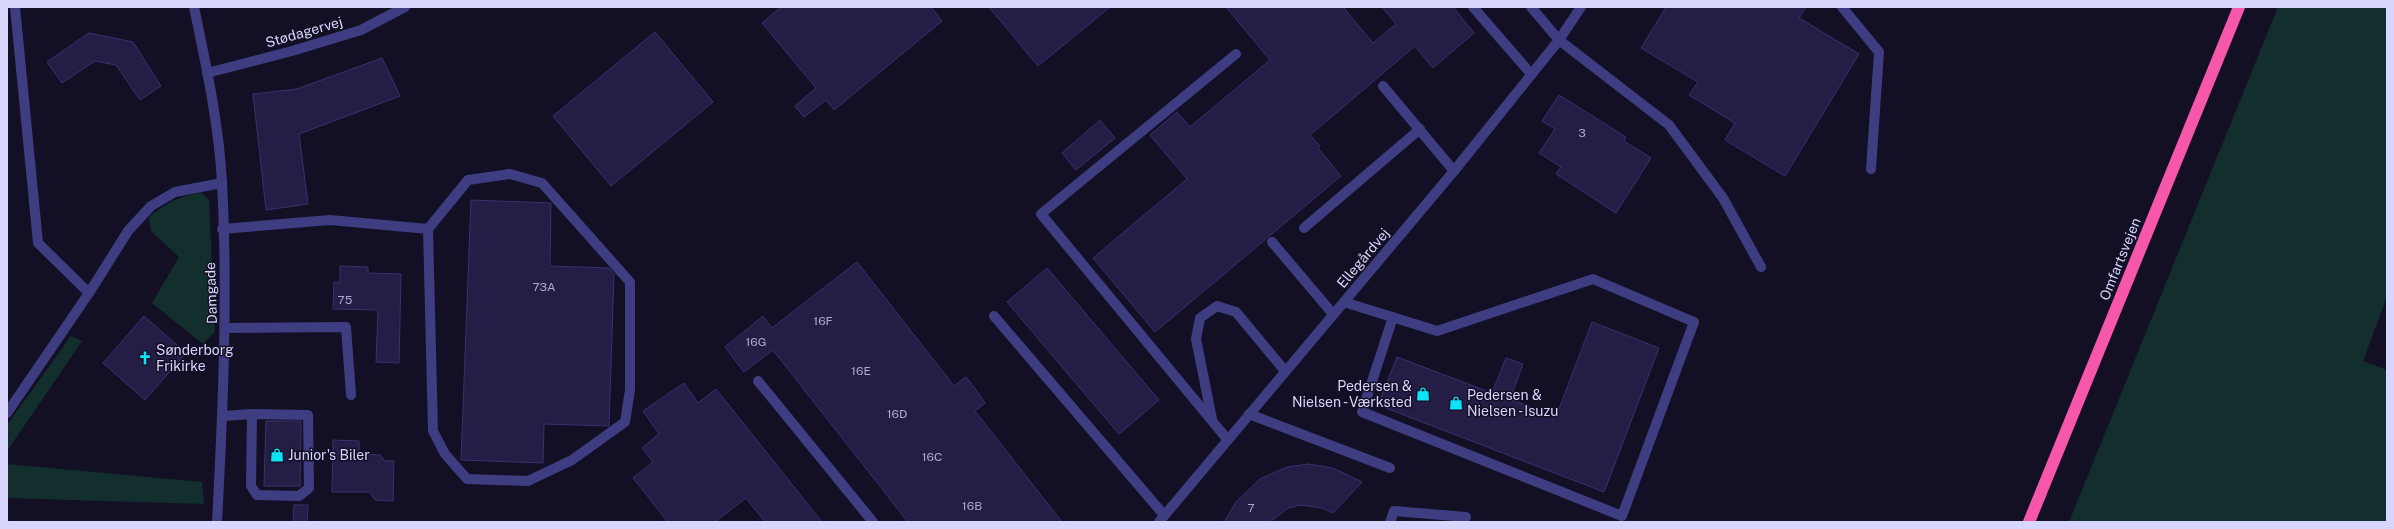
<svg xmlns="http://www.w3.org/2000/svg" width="2394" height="529" font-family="'Public Sans',sans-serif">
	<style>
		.green { fill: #132f2d }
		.building { fill: #241d45; stroke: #3b3070 }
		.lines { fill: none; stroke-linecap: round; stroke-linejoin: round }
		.minor { stroke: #3e3d82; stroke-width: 10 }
		.highway { stroke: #f757a9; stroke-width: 12 }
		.labels { text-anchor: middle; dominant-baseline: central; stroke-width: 3; stroke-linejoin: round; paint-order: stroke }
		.number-label { font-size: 12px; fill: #aca8cf }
		.street-label { font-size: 14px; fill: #d9d6fd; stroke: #131025 }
		.poi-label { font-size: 14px; fill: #d9d6fd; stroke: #131025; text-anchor: start }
	</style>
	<rect width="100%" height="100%" fill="#131025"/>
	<g class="green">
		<polygon points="2278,7 2387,7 2387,296 2363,361 2387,370 2387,522 2069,522"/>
		<path d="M202,193L209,200L215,332L203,344L152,303L179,257L151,231L149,217C166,203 181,195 202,193Z"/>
		<polygon points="71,336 82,341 7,451 7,425"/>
		<polygon points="7,464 202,482 204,504 7,498"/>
	</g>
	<g class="building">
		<polygon points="781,7 931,7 942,21 834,110 826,100 804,117 795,106 816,88 762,23"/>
		<polygon points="989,7 1110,7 1038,66"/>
		<polygon points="1226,7 1343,7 1373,43 1396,24 1382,7 1453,7 1474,33 1433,68 1415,46 1310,135 1320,146 1318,148 1341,176 1155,332 1093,258 1187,179 1150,135 1177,112 1190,127 1270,60"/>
		<polygon points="1666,7 1806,7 1799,18 1859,54 1785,176 1725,140 1735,123 1689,95 1698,82 1641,48"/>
		<polygon points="655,32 713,102 611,186 553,116"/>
		<polygon points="89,33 133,42 161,86 140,100 116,65 95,61 62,83 47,62"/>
		<polygon points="382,58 400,96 299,134 308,204 266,210 253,94 297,89"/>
		<polygon points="1559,95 1626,137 1624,141 1651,158 1616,213 1556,174 1561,167 1539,153 1555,129 1542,121"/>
		<polygon points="1100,120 1115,138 1076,170 1062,153"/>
		<polygon points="471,200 551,203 550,266 609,268 614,274 609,426 544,424 543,463 461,460"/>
		<polygon points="857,262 954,386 966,377 980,395 985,403 975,411 1062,522 908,522 773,350 744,372 725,347 763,316 772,328"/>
		<polygon points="340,266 368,267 368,273 401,274 399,363 376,362 378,310 333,309 334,282 340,283"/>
		<polygon points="1047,268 1159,400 1119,434 1007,302"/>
		<polygon points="144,316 186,353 145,400 103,363"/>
		<polygon points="1592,322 1659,348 1604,492 1378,405 1397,357 1492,393 1506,358 1523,364 1510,399 1556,417"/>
		<polygon points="684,383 698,403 716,389 822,522 765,522 746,498 715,522 668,522 633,478 653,462 642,448 659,434 643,411"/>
		<polygon points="266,421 301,421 300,486 264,486"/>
		<polygon points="333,440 359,441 359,454 380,455 385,461 394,461 393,501 375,500 370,492 332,492"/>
		<polygon points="1308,464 1333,468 1362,482 1333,513 1322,508 1300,505 1288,508 1270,522 1224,522 1236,502 1260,479 1287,467"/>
		<polygon points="294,505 308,505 307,522 293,522"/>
	</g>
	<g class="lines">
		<g class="minor">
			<polyline points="15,7 38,243 89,293"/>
			<path d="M194,7C206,65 219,124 222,183C228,296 223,409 217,522"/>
			<polyline points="1473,7 1531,74"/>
			<polyline points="1531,7 1559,40 1669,125 1723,198 1761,267"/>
			<polyline points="1842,7 1879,52 1871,169"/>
			<polyline points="207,73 292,51 361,30 405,7"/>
			<polyline points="1383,86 1454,171"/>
			<polyline points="1304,228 1420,129"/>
			<polyline points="222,229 330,220 428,229 433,431 445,454 467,479 528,481 572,460 625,422 630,390 630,282 542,183 510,174 468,180 428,229"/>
			<polyline points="1272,242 1333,314"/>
			<polyline points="1344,302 1437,331 1593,279 1694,322 1622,516 1362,412 1393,317"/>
			<polyline points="994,316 1164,515"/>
			<polyline points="226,328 346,327 351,395"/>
			<polyline points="758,381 873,522"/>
			<polyline points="7,413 89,293 128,231 151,206 175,192 222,183"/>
			<polyline points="1249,414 1390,468"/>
			<polyline points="223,416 252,414 251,486 257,495 299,496 309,488 308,415 252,414"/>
			<polyline points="1212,419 1196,339 1200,318 1217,306 1236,312 1285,371"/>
			<polyline points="1227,439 1041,214 1236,54"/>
			<polyline points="1159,522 1454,171 1559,40 1581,7"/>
			<polyline points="1390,522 1394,511 1466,517"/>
		</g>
		<polyline class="highway" points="2029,522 2239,7"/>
	</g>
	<defs>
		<g id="church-bare" transform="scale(1.08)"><path d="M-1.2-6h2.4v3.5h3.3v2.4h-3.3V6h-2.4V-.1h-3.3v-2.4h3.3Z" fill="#0be4f4" stroke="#131025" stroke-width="2.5" paint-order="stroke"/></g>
		<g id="shop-bare" transform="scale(1.08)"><path d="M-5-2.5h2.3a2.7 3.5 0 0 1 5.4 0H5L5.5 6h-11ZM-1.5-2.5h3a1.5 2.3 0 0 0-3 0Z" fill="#0be4f4" stroke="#131025" stroke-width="2.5" paint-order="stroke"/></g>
	</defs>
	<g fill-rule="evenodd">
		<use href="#church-bare" x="145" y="358"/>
		<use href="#shop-bare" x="1423" y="394"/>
		<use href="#shop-bare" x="1456" y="403"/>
		<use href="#shop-bare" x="277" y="455"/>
	</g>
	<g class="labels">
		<g class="number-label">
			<text x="1582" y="133">3</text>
			<text x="544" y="287">73A</text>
			<text x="345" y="300">75</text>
			<text x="823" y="321">16F</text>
			<text x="756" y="342">16G</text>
			<text x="861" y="371">16E</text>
			<text x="897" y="414">16D</text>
			<text x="932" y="457">16C</text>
			<text x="972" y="506">16B</text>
			<text x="1251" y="508">7</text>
		</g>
		<g class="street-label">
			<text transform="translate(304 32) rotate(-16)">Stødagervej</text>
			<text transform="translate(1363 258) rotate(-50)">Ellegårdvej</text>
			<text transform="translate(2120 259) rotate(-68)">Omfartsvejen</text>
			<text transform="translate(211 293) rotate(-92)">Damgade</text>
		</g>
		<g class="poi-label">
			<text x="156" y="350">Sønderborg<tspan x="156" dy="16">Frikirke</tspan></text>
			<text x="1412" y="386" text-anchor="end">Pedersen &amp;<tspan x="1412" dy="16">Nielsen - Værksted</tspan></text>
			<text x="1467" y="395">Pedersen &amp;<tspan x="1467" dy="16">Nielsen - Isuzu</tspan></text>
			<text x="288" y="455">Junior's Biler</text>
		</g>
	</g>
	<rect width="2394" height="529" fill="none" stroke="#d9d6fd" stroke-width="16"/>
</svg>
